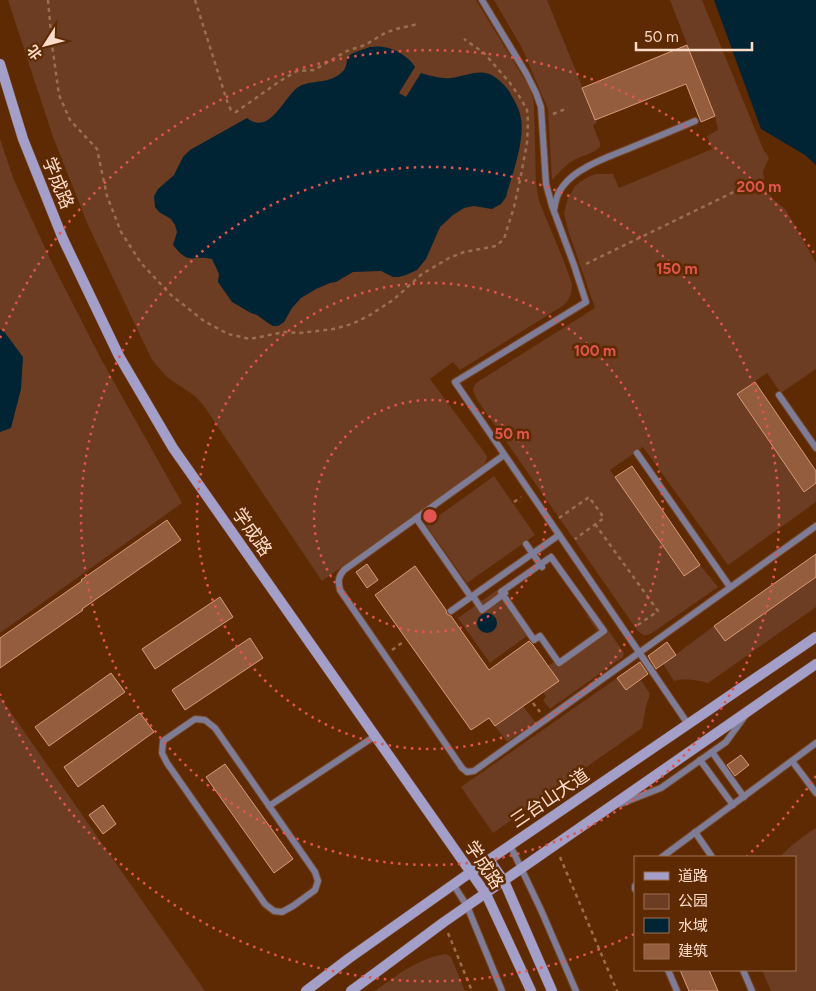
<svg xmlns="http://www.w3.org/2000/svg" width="816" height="991" font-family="Figtree,'Noto Sans SC',sans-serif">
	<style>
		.green { fill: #6c3d22 }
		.water { fill: #002434 }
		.building { fill: #935d3e; stroke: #d99b78 }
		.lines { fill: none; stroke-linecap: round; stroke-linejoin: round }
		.lane-casing { stroke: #774624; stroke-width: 8 }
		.secondary-casing { stroke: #774624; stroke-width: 11 }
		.path { stroke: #9b6e50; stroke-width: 2.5; stroke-dasharray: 4 4; stroke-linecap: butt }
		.lane { stroke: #7e7c96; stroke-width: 6 }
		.secondary { stroke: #a49fc9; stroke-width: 10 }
		.ring { fill: none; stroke: #e05550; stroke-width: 2.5; stroke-dasharray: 2.5 5 }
		.labels { text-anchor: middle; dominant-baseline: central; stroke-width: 5; stroke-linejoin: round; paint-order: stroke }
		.street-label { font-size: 18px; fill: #fddcca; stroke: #5e2a04 }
		.centre { fill: #e05550; stroke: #5e2a04; stroke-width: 2.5 }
		.ring-label { font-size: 15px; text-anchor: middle; font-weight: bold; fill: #e05550; stroke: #5e2a04; stroke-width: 5; stroke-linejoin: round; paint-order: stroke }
	</style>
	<rect width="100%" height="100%" fill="#5e2a04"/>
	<g class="green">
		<polygon points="8,0 476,0 529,87 533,98 534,107 536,183 539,201 565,264 572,284 571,294 568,300 564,305 460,370 453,362 430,379 487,456 486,461 484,465 322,581 204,406 195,396 167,377 158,367 151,358 130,314 88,225 53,137"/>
		<path d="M494,0H547L597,123L593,125L600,143V147C593,154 583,155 574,160C565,165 559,173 552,180L548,109L522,48Z"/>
		<path d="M670,0H702L763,149L769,158L763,171L765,188L772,198L786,210L816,263V369L781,393L767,373L737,394L804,492L816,483V502L728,565L643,447L610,470L683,576L700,565L718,587L652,633C645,637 642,635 637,630L478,401C474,394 471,390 476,383L595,308L568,230L564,213L568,198L575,186L580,182L588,177L596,174H613L619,188L712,149L707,136L718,130L715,116Z"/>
		<polygon points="0,139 14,180 51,261 101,359 182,503 0,633"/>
		<polygon points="494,476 535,535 467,583 426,525"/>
		<path d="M816,577V607L708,683C696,680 686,678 674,681L663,664L714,626L725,641Z"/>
		<polygon points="497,590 528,635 490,663 458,618"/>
		<polygon points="595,611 624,653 623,657 550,709 543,700 546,697 543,692 548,666 598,632 587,616"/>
		<polygon points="617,678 626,690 641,680 650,694 646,706 642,728 493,833 461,787"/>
		<polygon points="0,697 205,991 0,991"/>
		<polygon points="523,706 535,722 507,742 495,726"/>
		<path d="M816,828V991H771L762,970H795V857H780C791,845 802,837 816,828Z"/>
		<path d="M446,954L451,957L465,991H375C397,975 419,958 446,954Z"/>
	</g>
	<g class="water">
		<polygon points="714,0 816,0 816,165 805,155 761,129"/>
		<path d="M370,47C375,47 379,46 383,47C395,48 409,57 415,67L399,93L406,97L421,73C431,76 441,79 451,78C461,77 475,71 485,73C494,74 504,84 509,91C514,100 520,109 521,119C525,141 512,175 506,197L501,204L492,209L474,206L464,208L453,215L440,227L426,259L417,270L406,275L399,277H393L381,271L353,272L336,282L330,283L316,289L301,298L292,308L284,322L278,326H273L268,323L257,315L251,313L232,302L218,282L219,274L212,259C191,254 191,267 173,245L177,232L175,225L171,219L159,212L155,207L154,196L158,189L174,175L183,157L190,150L247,118C269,136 283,99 297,88C307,80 324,84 337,76C345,71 347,67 347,57L353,53Z"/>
		<polygon points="0,330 3,330 23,357 21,389 11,428 0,432"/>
		<circle cx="487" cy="623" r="10"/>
	</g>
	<g class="building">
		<polygon points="687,45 715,116 701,122 686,84 595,120 582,88"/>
		<polygon points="755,382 816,471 816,483 804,492 737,394"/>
		<polygon points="632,466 700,565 684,576 615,477"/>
		<polygon points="167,520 181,540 82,609 83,610 0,668 0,638 82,581 81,580"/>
		<polygon points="816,554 816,577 725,641 714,626"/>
		<polygon points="367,564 378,580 367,588 356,572"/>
		<polygon points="415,566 446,610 447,614 451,616 489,670 529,641 533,645 559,681 495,726 489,718 471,730 375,595"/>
		<polygon points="220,597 233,617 155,669 142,649"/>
		<polygon points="250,638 263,658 185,710 172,690"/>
		<polygon points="667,642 676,655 656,669 648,656"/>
		<polygon points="640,662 648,674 626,690 617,678"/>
		<polygon points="111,673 125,692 49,746 35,727"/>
		<polygon points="140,713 154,732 78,787 64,767"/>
		<polygon points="741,755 749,765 735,776 727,765"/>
		<polygon points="225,764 293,859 274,873 206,777"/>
		<polygon points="103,805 116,824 103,834 89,815"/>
		<polygon points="680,970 709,970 718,991 689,991"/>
	</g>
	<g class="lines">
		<g class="lane-casing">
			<g id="lane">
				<polyline points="482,0 526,73 536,93 541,107 546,184 552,206 574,265 586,302 455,382 688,724"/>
				<path d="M554,211C555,202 557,193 563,186C577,167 609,157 630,148C652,139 674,130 695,121"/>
				<polyline points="779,395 816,448"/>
				<polyline points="637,453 730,587"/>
				<path d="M504,455L344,570C338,577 338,581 340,590L462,768L467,772L474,771L816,526"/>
				<polyline points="416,518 471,597"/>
				<polyline points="526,544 542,567"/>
				<polygon points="551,557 604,631 559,663 540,636 534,640 501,592"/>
				<polyline points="473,596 482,610 505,593"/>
				<polyline points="451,611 559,535"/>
				<polygon points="195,719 205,720 215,728 315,872 318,881 315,890 293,906 282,912 274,911 265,904 167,763 162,753 163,741"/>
				<polyline points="712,752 744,797"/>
				<polyline points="700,760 733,805"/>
				<polyline points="792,761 816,793"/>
				<polyline points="620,804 661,788 726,742 745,716"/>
				<polyline points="269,806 375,736"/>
				<polyline points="695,832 712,857"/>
				<polyline points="510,845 541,910 576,991"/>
				<polyline points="662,857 816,743"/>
				<polyline points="453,884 467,906 502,991"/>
				<polyline points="635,886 635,889"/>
				<polyline points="668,970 677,991"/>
				<polyline points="743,970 752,991"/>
			</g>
		</g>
		<g class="secondary-casing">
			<g id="secondary">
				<polyline points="0,64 23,139 63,239 119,356 173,448 486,894 531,991"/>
				<polyline points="489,860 504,881 552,991"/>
				<polyline points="306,991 348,959 471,872 816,637"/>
				<polyline points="351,991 444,922 816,664"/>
			</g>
		</g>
		<g class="path">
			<polyline points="48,0 52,45 59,95 70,120 97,149 107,196 121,232 141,263 171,295 204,321 228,334 250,339 284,332 300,333 333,329 352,324 370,315 393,300 422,274 449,258 464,252 496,246 504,239 514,207 521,175 527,143 528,122 527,110 521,99 510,83 484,53 464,39"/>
			<polyline points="195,0 228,104 231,110 236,112 280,81 297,71 314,70 347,51 365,45 385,33 396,29 418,24"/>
			<polyline points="553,114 568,108"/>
			<polyline points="586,264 746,186"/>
			<polyline points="514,502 521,497"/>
			<polyline points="559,518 589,497 604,518 575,539"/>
			<polyline points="595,524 658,611 635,627"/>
			<polyline points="392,650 403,642"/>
			<polyline points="533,703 540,712"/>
			<polyline points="560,857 617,991"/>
			<polyline points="448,933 472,991"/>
		</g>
		<use href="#lane" class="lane"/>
		<use href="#secondary" class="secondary"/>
	</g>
	<g class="ring">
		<circle cx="430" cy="516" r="116"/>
		<circle cx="430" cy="516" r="233"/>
		<circle cx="430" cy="516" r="349"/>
		<path d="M816 776A465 465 0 0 1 747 856M634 934A465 465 0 0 1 0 694M0 338A465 465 0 0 1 816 256"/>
	</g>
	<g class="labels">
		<g class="street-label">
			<text transform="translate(58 183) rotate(68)">学成路</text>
			<text transform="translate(252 532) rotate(55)">学成路</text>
			<text transform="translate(550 798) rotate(-34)">三台山大道</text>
			<text transform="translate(484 865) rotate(56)">学成路</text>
		</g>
	</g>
	<circle cx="430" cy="516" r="8" class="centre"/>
	<g class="ring-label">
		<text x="759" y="192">200 m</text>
		<text x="677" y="274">150 m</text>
		<text x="595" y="356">100 m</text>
		<text x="512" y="439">50 m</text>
	</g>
	<rect x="634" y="856" width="162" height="115" fill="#5e2a04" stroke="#9e7153"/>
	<rect x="644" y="872" width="25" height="8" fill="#a49fc9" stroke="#9e7153"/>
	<text x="678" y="881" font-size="15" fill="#fddcca">道路</text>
	<rect x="644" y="894" width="25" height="15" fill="#6c3d22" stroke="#9e7153"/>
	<text x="678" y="906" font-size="15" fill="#fddcca">公园</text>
	<rect x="644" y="918" width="25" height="15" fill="#002434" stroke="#9e7153"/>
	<text x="678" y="931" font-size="15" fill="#fddcca">水域</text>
	<rect x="644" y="944" width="25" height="15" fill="#935d3e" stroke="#9e7153"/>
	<text x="678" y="956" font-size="15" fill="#fddcca">建筑</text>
	<g transform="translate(45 45) rotate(234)" stroke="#5e2a04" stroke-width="4" paint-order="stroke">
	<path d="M0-4L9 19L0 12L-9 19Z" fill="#fddcca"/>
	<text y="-8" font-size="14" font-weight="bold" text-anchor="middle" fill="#fddcca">北</text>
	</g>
	<path d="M636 42v8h116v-8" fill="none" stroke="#fddcca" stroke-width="2.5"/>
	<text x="644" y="42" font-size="15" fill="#fddcca" stroke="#5e2a04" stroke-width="4" paint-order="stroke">50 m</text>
</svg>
